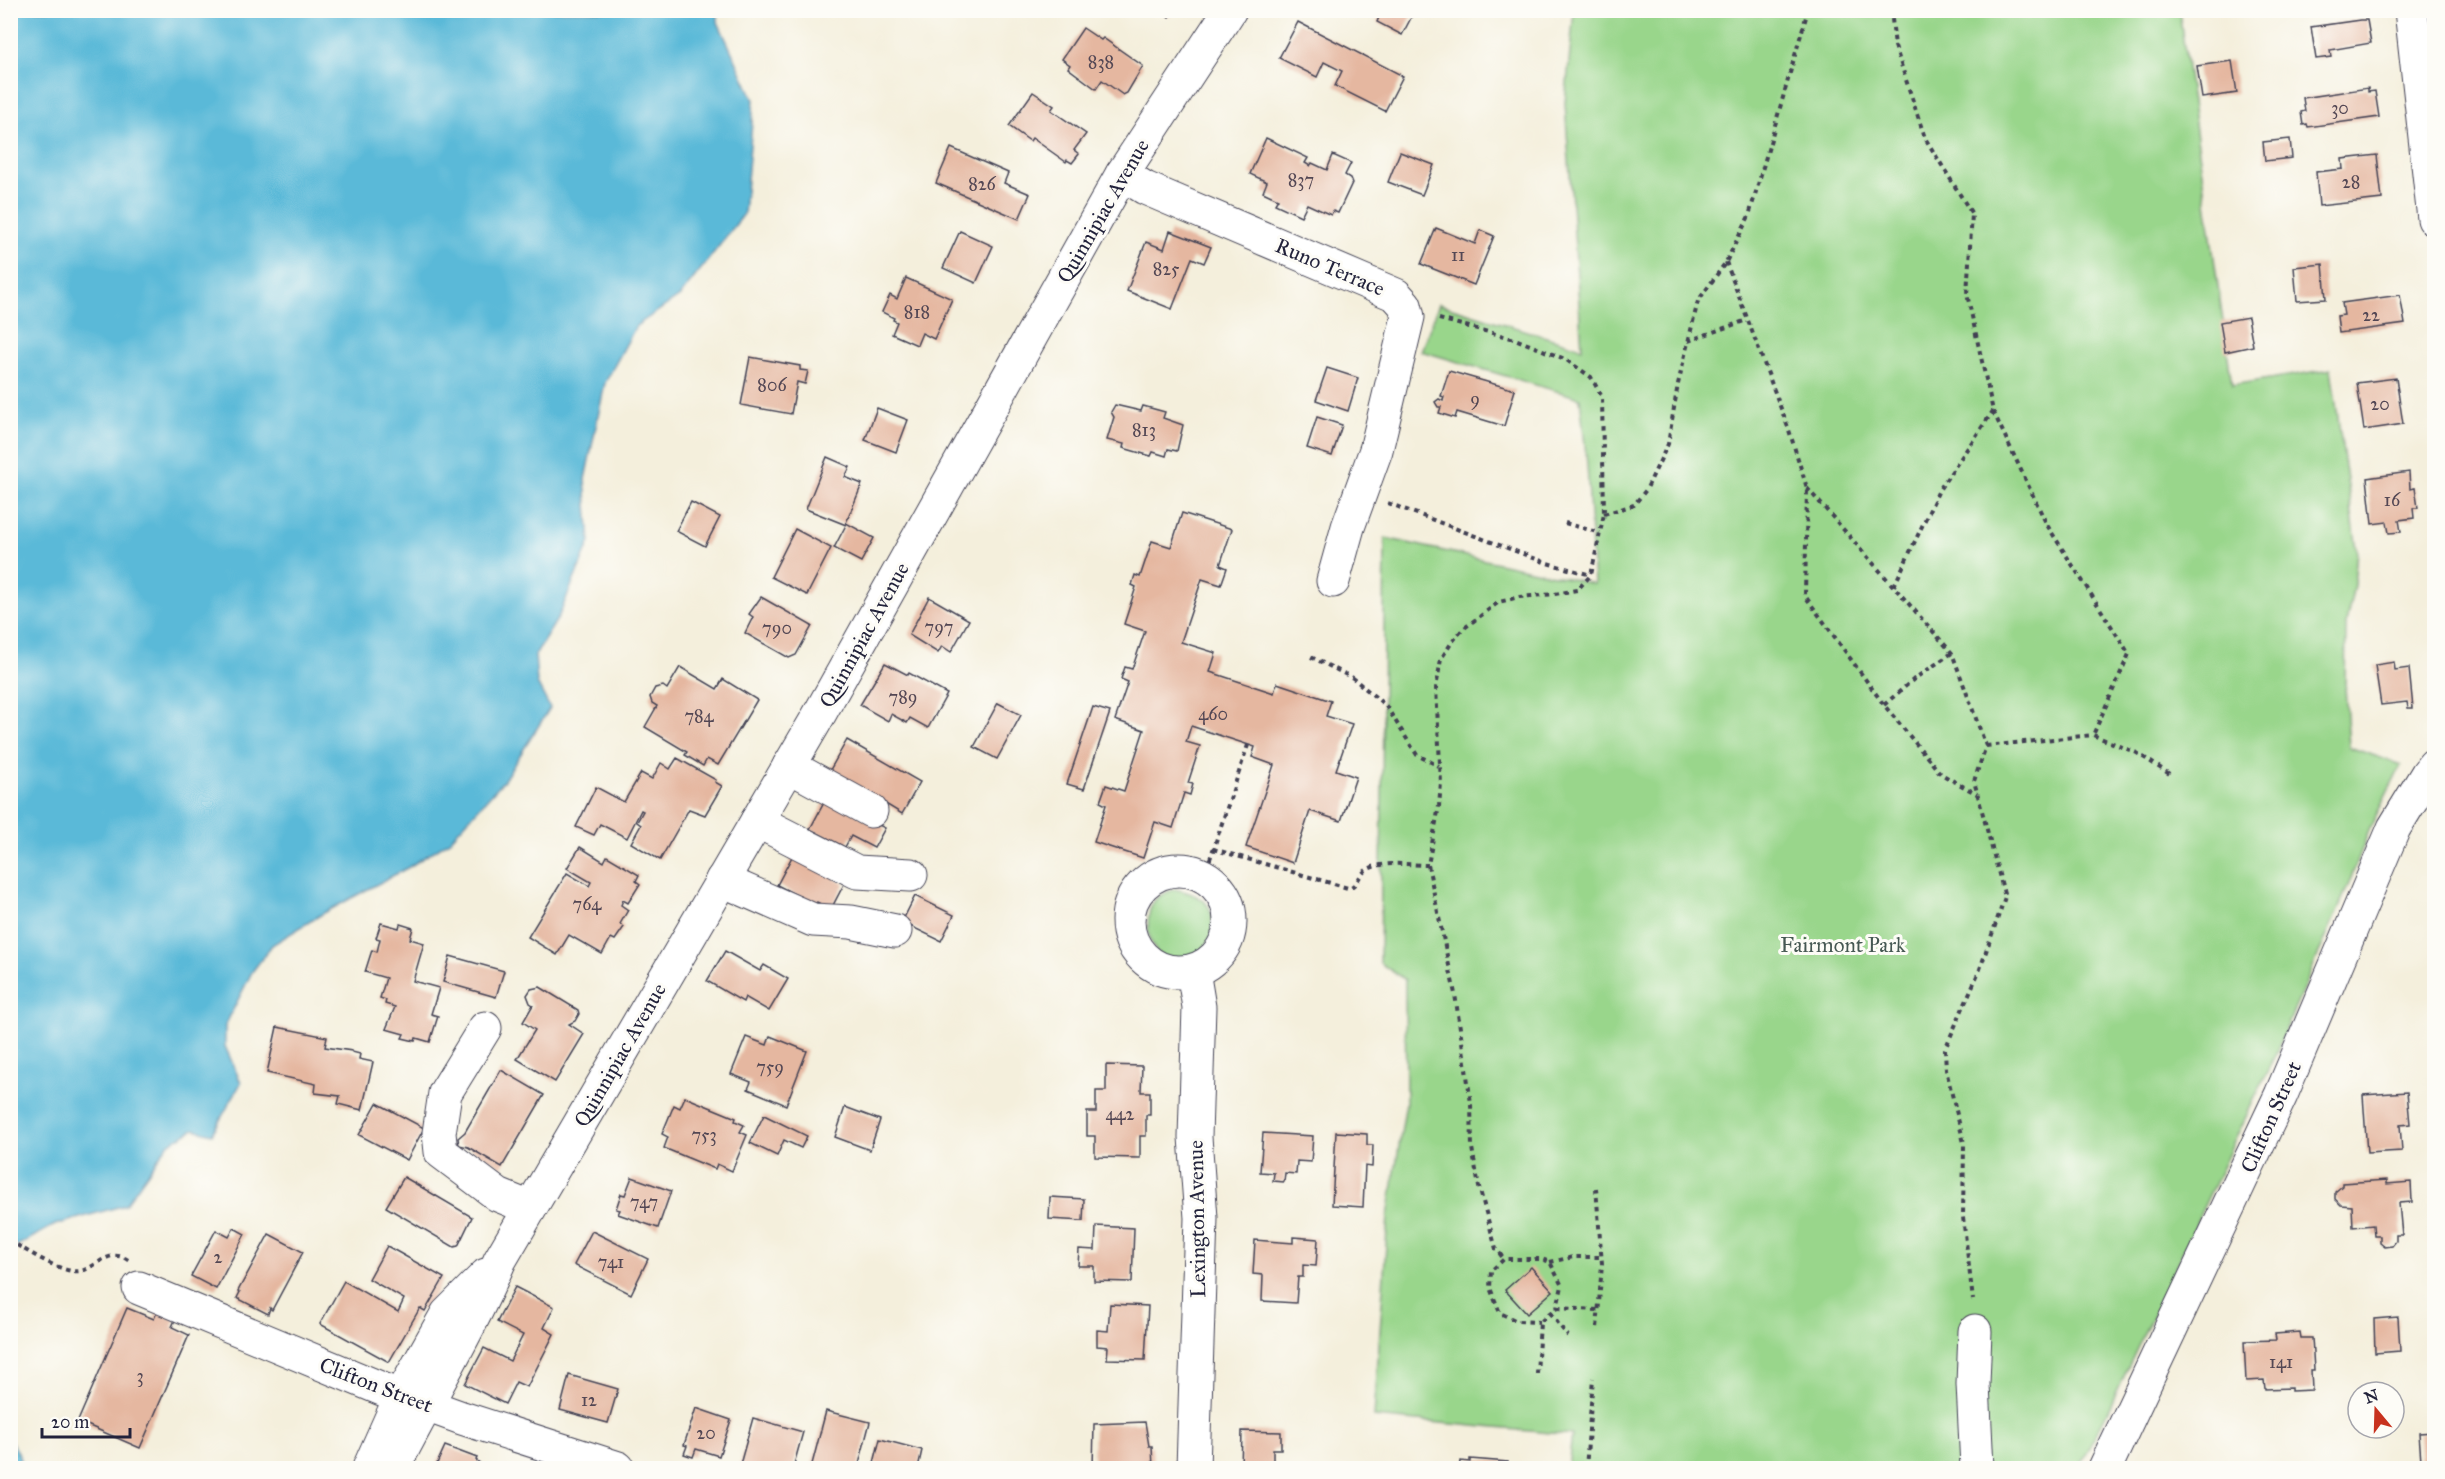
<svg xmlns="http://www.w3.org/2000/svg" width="2445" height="1479" font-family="'IM FELL Great Primer',serif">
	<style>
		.green { fill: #99d68b; stroke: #5e7c63; stroke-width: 1.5 }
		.water { fill: #5ab9d8; stroke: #3e6e8a; stroke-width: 1.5 }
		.building { fill: #e5b7a0 }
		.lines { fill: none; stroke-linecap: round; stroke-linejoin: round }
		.minor-casing { stroke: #424153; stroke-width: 35 }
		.major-casing { stroke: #424153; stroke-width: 35 }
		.path { stroke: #424153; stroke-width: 4; stroke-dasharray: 4.5 4.5; stroke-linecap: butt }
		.minor { stroke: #fff; stroke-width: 33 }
		.major { stroke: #fff; stroke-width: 33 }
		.labels { text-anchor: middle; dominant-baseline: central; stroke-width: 6; stroke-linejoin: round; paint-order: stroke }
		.number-label { font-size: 18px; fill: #534754 }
		.street-label { font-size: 21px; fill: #22223b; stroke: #fdfcf7 }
		.park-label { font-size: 21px; fill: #465853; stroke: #fdfcf7 }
	</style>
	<rect width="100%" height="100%" fill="#fdfcf7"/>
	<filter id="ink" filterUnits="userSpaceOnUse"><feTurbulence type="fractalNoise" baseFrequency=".0167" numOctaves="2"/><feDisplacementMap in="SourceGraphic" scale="12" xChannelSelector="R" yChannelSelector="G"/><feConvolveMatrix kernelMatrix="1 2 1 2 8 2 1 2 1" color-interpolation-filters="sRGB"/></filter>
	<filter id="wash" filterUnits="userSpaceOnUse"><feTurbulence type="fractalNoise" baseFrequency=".008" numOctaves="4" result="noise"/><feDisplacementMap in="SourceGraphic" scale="24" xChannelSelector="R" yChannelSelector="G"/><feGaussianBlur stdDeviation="1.35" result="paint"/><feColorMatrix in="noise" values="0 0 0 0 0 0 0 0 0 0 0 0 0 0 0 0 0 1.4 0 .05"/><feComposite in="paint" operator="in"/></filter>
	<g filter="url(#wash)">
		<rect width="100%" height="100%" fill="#f4efdc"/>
		<g class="green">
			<polygon points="1574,11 2179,11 2232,385 2331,369 2357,550 2354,585 2346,623 2345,687 2349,747 2401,765 2370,828 2348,886 2274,1057 2104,1419 2078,1468 1568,1468 1572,1435 1374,1417 1388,1216 1406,1102 1405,980 1380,963 1385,538 1594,584 1587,464 1580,398 1421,351 1439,304 1582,348 1565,103"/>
			<path d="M1175,889C1197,894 1215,901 1212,927C1212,934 1211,938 1207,944C1197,958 1171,966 1158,953C1146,941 1145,913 1155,900C1160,894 1168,892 1175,889Z"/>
		</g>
		<g class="water">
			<polygon points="11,10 718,11 718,22 754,100 744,214 680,296 636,326 605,383 585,479 590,542 558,618 535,655 537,683 550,708 504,780 448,842 409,867 322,914 272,945 252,972 225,1026 225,1046 241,1083 212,1134 194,1129 168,1144 125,1205 55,1225 11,1249"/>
			<polygon points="11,1442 18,1452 22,1468 11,1468"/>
		</g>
		<g id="blocks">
			<g class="building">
				<polygon points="1160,10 1174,10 1169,17"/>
				<polygon points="1382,10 1406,10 1413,14 1402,35 1377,22"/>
				<polygon points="2360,20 2367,20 2371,43 2330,50 2331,57 2316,59 2311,27"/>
				<polygon points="1298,22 1403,76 1385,111 1335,86 1342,71 1324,62 1317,77 1279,58"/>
				<polygon points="1083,28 1101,40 1103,38 1143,66 1127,93 1123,95 1102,80 1096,89 1068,68 1070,65 1062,59"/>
				<polygon points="2232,61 2237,93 2202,98 2197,66"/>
				<polygon points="2368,88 2368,92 2375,91 2379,117 2308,127 2307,124 2303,125 2301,112 2305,111 2303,98"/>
				<polygon points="1033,92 1054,106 1051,110 1086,134 1074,150 1079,154 1072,163 1067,160 1066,162 1032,138 1030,141 1009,126"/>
				<polygon points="1266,138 1308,158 1305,163 1310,166 1312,163 1327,170 1333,155 1351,163 1345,175 1350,178 1352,183 1338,213 1333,211 1331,215 1307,204 1301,216 1275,204 1278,199 1263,192 1267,182 1250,174"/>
				<polygon points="2290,139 2292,158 2265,161 2263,142"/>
				<polygon points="951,148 1008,173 1004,183 1030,194 1019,219 936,183"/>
				<polygon points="1400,152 1434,165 1422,195 1388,182"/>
				<polygon points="2377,155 2382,199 2319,206 2316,172 2343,169 2342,159"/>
				<polygon points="1436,228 1475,244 1480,230 1494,236 1474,285 1421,264"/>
				<polygon points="960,231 993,246 976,283 943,268"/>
				<polygon points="1170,231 1211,247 1204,263 1192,258 1172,309 1127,291 1146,242 1164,249"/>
				<polygon points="2323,264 2326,299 2297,301 2294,267"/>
				<polygon points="906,278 952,299 934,339 922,333 917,345 892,334 897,322 893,320 894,318 882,312 890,295 897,299"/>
				<polygon points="2400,295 2405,324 2339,333 2337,316 2344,315 2342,303"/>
				<polygon points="2248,317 2253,346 2225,352 2220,322"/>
				<polygon points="750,357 800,366 800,370 808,371 805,384 797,382 791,414 741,405"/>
				<polygon points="1327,368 1358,378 1348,411 1316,400"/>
				<polygon points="1449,371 1515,390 1504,426 1457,412 1455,418 1439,413 1441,407 1438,407 1435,402 1439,399 1443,401 1444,397 1441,396"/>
				<polygon points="2396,378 2403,424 2364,430 2357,383"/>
				<polygon points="1115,405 1141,411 1143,406 1165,412 1163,418 1183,425 1177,451 1168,449 1166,456 1153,452 1151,456 1123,448 1124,444 1107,440 1114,417 1111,412"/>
				<polygon points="877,408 908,420 896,452 865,440"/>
				<polygon points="1317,417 1342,425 1332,456 1307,448"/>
				<polygon points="827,457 850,467 845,477 862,484 846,523 874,538 861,562 834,548 846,525 806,509"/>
				<polygon points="2409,472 2410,489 2415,488 2418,508 2413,508 2414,518 2399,520 2401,532 2389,533 2387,522 2372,524 2367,478"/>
				<polygon points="691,502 720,517 705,546 676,531"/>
				<polygon points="1182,513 1232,529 1220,565 1227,568 1221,585 1202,579 1181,642 1216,653 1210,672 1274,693 1277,683 1331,701 1326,716 1352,724 1336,770 1356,777 1341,821 1310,811 1293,863 1246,847 1274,765 1252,757 1255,747 1191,726 1186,742 1200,746 1188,783 1193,784 1190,795 1184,793 1173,828 1155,822 1143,858 1094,842 1106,805 1100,802 1106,785 1124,791 1144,730 1115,720 1128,682 1121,679 1125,667 1132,669 1145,631 1124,624 1136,587 1132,585 1135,575 1140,577 1152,541 1171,547"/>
				<polygon points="795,529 831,548 807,595 771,577"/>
				<polygon points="761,597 812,626 796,655 789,658 745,633 753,617 749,614"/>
				<polygon points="929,597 969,620 951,652 942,646 938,653 909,635"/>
				<polygon points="2394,662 2395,670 2409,668 2413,708 2408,708 2407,702 2381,705 2375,665"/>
				<polygon points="885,663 908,675 909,673 947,694 928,728 910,718 907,723 891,714 888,721 860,705"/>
				<polygon points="680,667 717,689 723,679 757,700 718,765 707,759 703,766 685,755 687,752 645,727 657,706 652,703 650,697 655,688 663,686 667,689"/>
				<polygon points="998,703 1021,715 997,759 974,747"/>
				<polygon points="1093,707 1110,712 1084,789 1067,784"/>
				<polygon points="847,740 920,782 902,814 830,770"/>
				<polygon points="677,758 716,780 715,782 722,786 705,815 689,809 660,860 631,843 641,825 637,822 643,811 641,810 627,838 600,824 594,835 576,827 596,787 624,802 641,773 652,779 661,763 670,769"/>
				<polygon points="826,799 885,828 874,848 851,836 845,847 810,829"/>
				<polygon points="580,847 604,862 607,856 639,875 636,881 640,884 628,903 623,900 621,905 628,910 620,924 624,927 615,940 611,938 602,954 569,935 557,955 528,937 567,873 589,886 591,882 567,868"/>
				<polygon points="794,853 836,877 835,879 844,884 831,909 817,902 816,905 777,885"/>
				<polygon points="915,896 954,915 941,941 902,922"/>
				<polygon points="381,923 399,928 400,924 413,928 410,939 424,943 413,981 439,988 431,1014 438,1016 430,1042 416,1038 415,1041 402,1038 404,1034 386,1029 395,1007 385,1004 386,1000 380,998 386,978 365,972 372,950 377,952 380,939 376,938"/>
				<polygon points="725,951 760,971 764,965 788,979 769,1011 745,997 743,1002 707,981"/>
				<polygon points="450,956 504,971 496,997 443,982"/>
				<polygon points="540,987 578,1010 579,1014 575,1021 569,1024 584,1034 555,1082 517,1059 535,1030 523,1022 533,1005 530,1003 527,995 531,989"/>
				<polygon points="277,1027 327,1037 325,1047 352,1051 352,1052 360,1054 359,1059 373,1062 362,1110 338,1104 340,1096 315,1093 316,1084 267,1073"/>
				<polygon points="770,1036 807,1051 786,1105 748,1089 751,1082 731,1074 746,1037 767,1045"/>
				<polygon points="1106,1065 1142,1066 1141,1092 1150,1092 1150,1115 1146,1115 1146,1136 1140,1136 1140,1158 1095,1157 1095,1136 1087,1136 1087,1112 1096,1112 1096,1091 1106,1091"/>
				<polygon points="501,1070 544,1095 502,1167 468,1147 459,1145 458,1138 465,1132"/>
				<polygon points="2407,1092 2410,1124 2400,1125 2402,1151 2367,1153 2363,1095"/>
				<polygon points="685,1097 736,1118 735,1121 744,1125 740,1132 747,1135 732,1171 717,1164 715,1169 664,1148 668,1137 662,1134 674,1105 680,1108"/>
				<polygon points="377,1103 424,1128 407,1160 359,1135"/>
				<polygon points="845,1107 880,1120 870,1150 835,1137"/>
				<polygon points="764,1115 807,1136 801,1148 784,1140 777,1156 750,1143"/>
				<polygon points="1336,1132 1367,1134 1367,1145 1373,1145 1372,1167 1365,1166 1363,1207 1332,1205"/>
				<polygon points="1263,1133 1313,1136 1311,1162 1297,1161 1296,1174 1285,1173 1284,1182 1273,1181 1274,1173 1260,1172"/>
				<polygon points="404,1177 472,1217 458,1246 454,1247 386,1207"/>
				<polygon points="632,1177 671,1191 658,1228 618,1214 620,1210 616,1209 621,1194 625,1195"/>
				<polygon points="2387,1180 2387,1184 2411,1182 2412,1202 2399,1203 2402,1235 2396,1235 2396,1241 2392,1246 2385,1247 2380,1243 2380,1236 2374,1236 2373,1225 2353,1227 2352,1206 2341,1205 2335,1199 2335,1192 2342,1186 2342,1183"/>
				<polygon points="1050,1197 1084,1199 1083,1221 1049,1219"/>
				<polygon points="1096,1226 1134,1228 1132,1282 1094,1281 1094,1266 1078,1266 1079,1249 1095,1250"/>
				<polygon points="234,1228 245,1234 216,1289 191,1276 216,1230 229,1237"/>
				<polygon points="592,1231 648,1259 631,1294 574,1265"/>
				<polygon points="269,1234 303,1252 272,1310 270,1308 268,1314 237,1298 240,1292 238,1291"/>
				<polygon points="1293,1237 1318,1239 1316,1266 1303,1265 1303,1277 1298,1277 1296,1303 1262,1301 1263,1275 1253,1274 1255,1240 1293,1243"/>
				<polygon points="387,1246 444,1278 425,1311 420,1308 389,1362 320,1324 344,1281 398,1312 404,1299 369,1279"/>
				<polygon points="1531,1267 1553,1291 1527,1314 1505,1290"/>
				<polygon points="515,1287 554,1307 544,1328 554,1334 527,1387 516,1382 505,1404 465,1384 484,1348 510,1361 523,1335 497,1322"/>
				<polygon points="1110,1304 1148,1306 1145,1360 1107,1359 1108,1347 1097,1346 1097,1330 1108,1331"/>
				<polygon points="127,1308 154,1319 157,1312 175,1320 172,1327 189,1335 140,1448 78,1421"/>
				<polygon points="2398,1317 2400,1351 2375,1353 2374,1319"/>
				<polygon points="2300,1332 2301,1338 2312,1338 2314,1370 2311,1370 2312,1390 2291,1391 2291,1388 2265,1389 2264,1380 2246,1381 2244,1341 2276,1340 2275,1334"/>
				<polygon points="569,1375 618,1389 608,1423 560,1410"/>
				<polygon points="696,1408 731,1420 719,1456 696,1449 693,1457 684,1454 687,1446 684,1445"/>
				<polygon points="826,1411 870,1422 858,1468 811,1468"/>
				<polygon points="753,1418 803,1432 793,1468 739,1468"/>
				<polygon points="1145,1422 1149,1446 1152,1446 1153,1468 1093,1468 1094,1424"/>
				<polygon points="1242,1431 1281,1432 1281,1449 1273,1449 1273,1468 1241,1468"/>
				<polygon points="2434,1432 2434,1468 2419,1468 2419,1460 2421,1461 2419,1433"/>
				<polygon points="880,1439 922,1450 918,1468 877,1468 878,1464 874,1463"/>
				<polygon points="445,1446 477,1458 476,1460 481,1464 492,1468 435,1468"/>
				<polygon points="1470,1459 1508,1462 1507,1468 1459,1468 1460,1461 1470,1462"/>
			</g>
		</g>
	</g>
	<g filter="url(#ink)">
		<use href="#blocks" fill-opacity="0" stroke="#424153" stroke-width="1.5"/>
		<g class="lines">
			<g class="minor-casing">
				<g id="minor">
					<polyline points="2411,10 2434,219"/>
					<polyline points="1122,174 1145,188 1396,295 1405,305 1408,317 1376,450 1348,527 1333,581"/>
					<polyline points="789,766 871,811"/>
					<polyline points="757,821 857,872 911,875"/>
					<circle cx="1179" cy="921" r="51"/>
					<polyline points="722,880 813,920 851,922 895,931"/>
					<polyline points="1193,971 1199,1007 1195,1137 1201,1218 1193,1468"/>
					<polyline points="485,1028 445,1093 439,1133 441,1152 498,1195 530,1208"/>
					<polyline points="139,1288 382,1389 462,1418 618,1468"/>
					<polyline points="1975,1331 1973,1384 1977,1468"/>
					<polyline points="2105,1468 2281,1095 2394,828 2427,774 2434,765"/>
				</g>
			</g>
			<g class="major-casing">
				<g id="major">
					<polyline points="369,1468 401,1396 447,1314 486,1275"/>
					<path d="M393,1468C428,1399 469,1332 500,1260L815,722L1122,174L1230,10"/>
				</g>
			</g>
			<g class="path">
				<polyline points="1891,10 1895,46 1925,138 1972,214 1967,294 1993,411 2047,525 2129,654 2093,735"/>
				<polyline points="1726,262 1789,430 1807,488 1805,596 1884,705 1941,774 1977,794"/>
				<polyline points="1439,319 1515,339 1565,359 1591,377 1602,397 1604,514 1591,575 1577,590 1555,594 1519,597 1499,602 1463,629 1452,642 1441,659 1436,688 1441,783 1439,806 1428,865 1455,994 1471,1103 1472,1148 1479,1187 1496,1249 1504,1259"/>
				<polyline points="1688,341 1747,320"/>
				<polyline points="1807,488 1952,653 1986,746 1974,781 2005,897 1980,969 1945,1049 1946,1070 1964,1143 1963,1217 1973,1300"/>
				<polyline points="1388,503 1547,563 1591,575"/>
				<polyline points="1604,514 1634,505 1646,490 1668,444 1678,384 1698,301 1726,262 1749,216 1808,10"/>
				<polyline points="1565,523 1600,533"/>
				<polyline points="1894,586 1939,490 1993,411"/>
				<polyline points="1311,657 1353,678 1386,706 1417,755 1439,766"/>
				<polyline points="1884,705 1914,679 1952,653"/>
				<polyline points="1986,746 2093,735 2137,753 2171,775"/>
				<path d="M1213,849L1348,888C1357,886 1358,877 1365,871C1380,860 1410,865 1428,865"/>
				<polyline points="1204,877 1248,745"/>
				<polyline points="1596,1188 1602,1264 1597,1329"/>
				<path d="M17,1245C32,1254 55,1268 72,1271C94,1275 106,1245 128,1260"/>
				<polyline points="1550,1262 1573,1257 1601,1257"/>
				<polyline points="1557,1308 1599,1310"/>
				<polyline points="1550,1313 1568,1336"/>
				<polyline points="1537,1374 1540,1322 1557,1308 1562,1286 1550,1262 1542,1259 1504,1259 1491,1271 1490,1288 1500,1313 1517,1321 1540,1322"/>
				<polyline points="1586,1468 1593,1378"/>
			</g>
			<use href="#minor" class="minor"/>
			<use href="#major" class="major"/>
		</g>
	</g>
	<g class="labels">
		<g class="number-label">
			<text x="1101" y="62">838</text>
			<text x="2340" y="108">30</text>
			<text x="1301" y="180">837</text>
			<text x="2351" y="182">28</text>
			<text x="982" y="184">826</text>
			<text x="1458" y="255">11</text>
			<text x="1166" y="269">825</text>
			<text x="917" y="312">818</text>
			<text x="2371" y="315">22</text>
			<text x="772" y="385">806</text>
			<text x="1475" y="399">9</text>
			<text x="2380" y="404">20</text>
			<text x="1144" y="430">813</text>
			<text x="2392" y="500">16</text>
			<text x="939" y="627">797</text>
			<text x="777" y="628">790</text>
			<text x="903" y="697">789</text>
			<text x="1213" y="714">460</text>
			<text x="699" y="716">784</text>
			<text x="587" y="904">764</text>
			<text x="770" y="1067">759</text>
			<text x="1120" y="1114">442</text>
			<text x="704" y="1135">753</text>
			<text x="644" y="1202">747</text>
			<text x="218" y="1257">2</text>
			<text x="611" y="1262">741</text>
			<text x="2281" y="1362">141</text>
			<text x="140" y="1376">3</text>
			<text x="589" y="1400">12</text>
			<text x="706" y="1433">20</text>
		</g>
		<g class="street-label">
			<text transform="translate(1103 211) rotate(-60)">Quinnipiac Avenue</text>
			<text transform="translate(1330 267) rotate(23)">Runo Terrace</text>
			<text transform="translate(864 635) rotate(-61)">Quinnipiac Avenue</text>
			<text transform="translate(620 1055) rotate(-60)">Quinnipiac Avenue</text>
			<text transform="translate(2271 1117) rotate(-66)">Clifton Street</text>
			<text transform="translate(1197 1219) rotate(-91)">Lexington Avenue</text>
			<text transform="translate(376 1385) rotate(21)">Clifton Street</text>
		</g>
		<g class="park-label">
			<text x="1843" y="945">Fairmont Park</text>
		</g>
	</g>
	<rect width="2445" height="1479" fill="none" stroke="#fdfcf7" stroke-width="36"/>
	<g transform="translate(2376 1410) rotate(341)"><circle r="28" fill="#fdfcf7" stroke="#a5a5ac" stroke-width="1.5"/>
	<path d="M0-4.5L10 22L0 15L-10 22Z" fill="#c8321e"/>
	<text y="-9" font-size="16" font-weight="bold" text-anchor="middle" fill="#22223b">N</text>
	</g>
	<path d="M42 1428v9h88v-9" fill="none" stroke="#22223b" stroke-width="3"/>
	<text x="51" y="1428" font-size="18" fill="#22223b" stroke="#fdfcf7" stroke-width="4.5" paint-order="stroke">20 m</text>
</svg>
